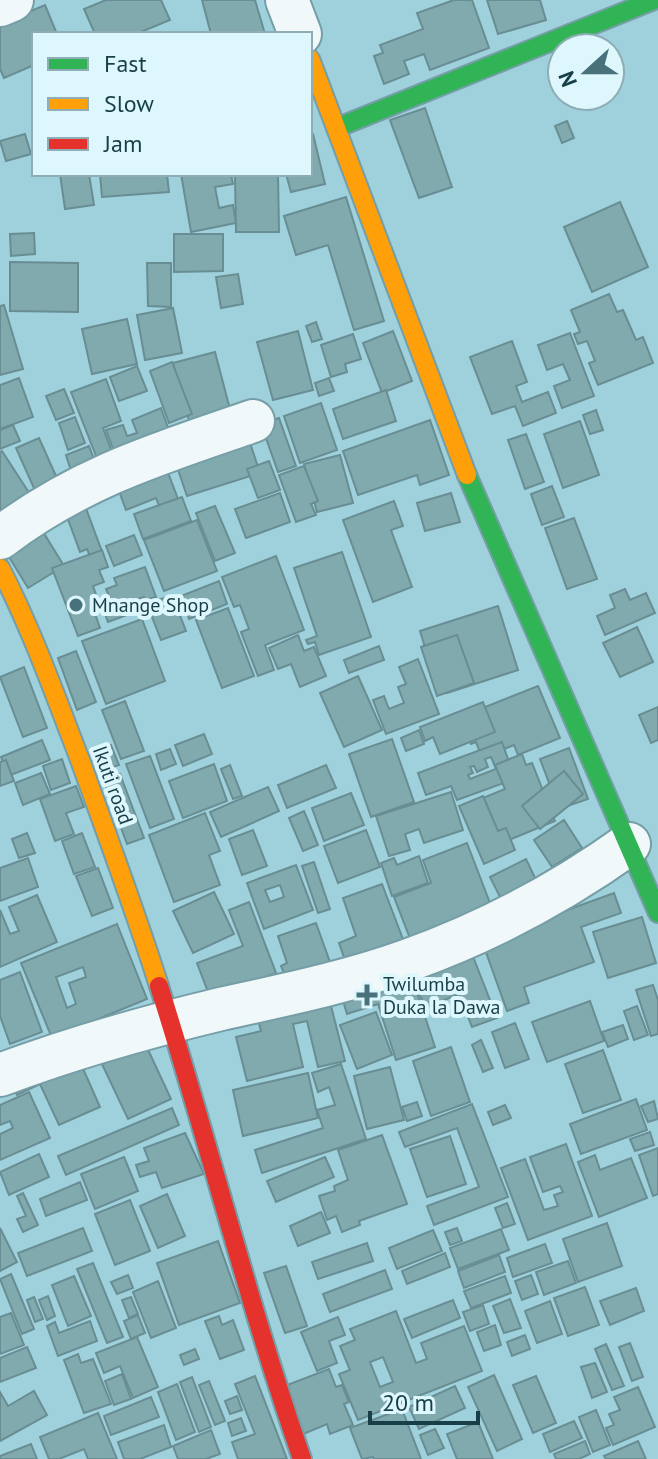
<svg xmlns="http://www.w3.org/2000/svg" width="658" height="1459" font-family="'PT Sans',sans-serif">
	<style>
		.building { fill: #81aaaf; stroke: #688d93; stroke-width: 2; fill-rule: evenodd }
		.lines { fill: none; stroke-linecap: round; stroke-linejoin: round }
		.street-casing { stroke: #759ea7; stroke-width: 46 }
		.fast-casing { stroke: #759ea7; stroke-width: 22 }
		.slow-casing { stroke: #759ea7; stroke-width: 22 }
		.jam-casing { stroke: #759ea7; stroke-width: 22 }
		.street { stroke: #f1f8fa; stroke-width: 42 }
		.fast { stroke: #30b455; stroke-width: 18 }
		.slow { stroke: #ff9f0a; stroke-width: 18 }
		.jam { stroke: #e5322d; stroke-width: 18 }
		.poi-dot { fill: #47727c; stroke: #def7fd; stroke-width: 3 }
		.labels { text-anchor: middle; dominant-baseline: central; stroke-width: 8; stroke-linejoin: round; paint-order: stroke }
		.poi-label { font-size: 20px; fill: #183f47; stroke: #def7fd; text-anchor: start }
		.street-label { font-size: 20px; fill: #183f47; stroke: #def7fd }
	</style>
	<rect width="100%" height="100%" fill="#9fd1dd"/>
	<g class="building">
		<polygon points="106,0 161,0 170,20 136,34 95,34 84,9"/>
		<polygon points="202,0 255,0 265,34 211,34"/>
		<polygon points="454,0 472,0 489,48 430,70 424,54 404,61 409,74 384,84 374,56 383,53 380,45 423,29 417,13"/>
		<polygon points="487,0 540,0 546,20 498,34"/>
		<polygon points="45,5 57,34 34,34 34,65 4,78 0,69 0,24"/>
		<polygon points="425,108 452,187 419,198 390,120"/>
		<polygon points="567,121 574,138 562,143 555,126"/>
		<polygon points="25,134 31,154 6,161 0,141"/>
		<polygon points="313,134 325,184 291,192 286,174 310,174 310,135"/>
		<polygon points="60,174 89,174 94,205 65,209"/>
		<polygon points="100,174 167,174 169,192 102,197"/>
		<polygon points="181,174 231,174 233,184 215,187 219,208 233,205 236,223 191,232"/>
		<polygon points="235,174 278,174 279,232 236,232"/>
		<polygon points="346,197 384,321 354,330 328,245 296,255 284,216"/>
		<polygon points="620,202 648,267 592,292 564,227"/>
		<polygon points="34,233 35,254 11,256 10,234"/>
		<polygon points="174,234 223,234 223,271 174,272"/>
		<polygon points="10,262 78,263 78,312 10,311"/>
		<polygon points="147,263 171,263 171,307 148,306"/>
		<polygon points="238,274 243,304 221,308 216,277"/>
		<polygon points="609,294 617,312 623,310 636,340 643,337 653,363 598,385 589,363 595,361 587,341 578,344 574,334 580,332 571,310"/>
		<polygon points="4,305 23,369 0,375 0,306"/>
		<polygon points="173,308 182,353 145,360 137,315"/>
		<polygon points="127,319 137,364 92,374 82,329"/>
		<polygon points="316,322 322,339 312,342 306,326"/>
		<polygon points="298,331 313,390 273,400 257,342"/>
		<polygon points="393,331 412,381 382,393 363,343"/>
		<polygon points="570,333 594,396 562,408 554,386 570,380 563,364 547,370 538,345"/>
		<polygon points="353,334 361,359 345,364 347,372 331,377 321,345"/>
		<polygon points="512,341 527,382 516,386 522,402 548,392 556,413 523,426 515,406 492,414 470,357"/>
		<polygon points="215,352 231,413 190,424 173,363"/>
		<polygon points="172,362 192,414 169,423 150,371"/>
		<polygon points="137,366 147,391 119,401 110,377"/>
		<polygon points="19,378 33,417 0,429 0,385"/>
		<polygon points="329,378 334,391 319,396 315,383"/>
		<polygon points="106,379 121,421 103,428 113,455 98,461 71,392"/>
		<polygon points="64,389 74,413 56,420 46,396"/>
		<polygon points="386,390 396,421 343,439 333,409"/>
		<polygon points="321,403 337,450 300,463 284,416"/>
		<polygon points="161,408 171,436 116,457 106,430 123,425 127,436 137,433 132,420"/>
		<polygon points="596,410 603,430 590,434 583,415"/>
		<polygon points="75,417 85,443 68,450 59,423"/>
		<polygon points="279,418 296,466 278,472 261,424"/>
		<polygon points="430,420 449,475 420,485 417,475 358,495 343,451"/>
		<polygon points="580,421 599,475 563,488 544,434"/>
		<polygon points="13,425 20,441 0,449 0,430"/>
		<polygon points="247,434 260,473 187,496 174,458"/>
		<polygon points="526,434 544,482 525,489 508,440"/>
		<polygon points="39,438 60,485 37,495 16,448"/>
		<polygon points="89,446 96,465 72,474 66,455"/>
		<polygon points="2,451 35,502 0,515 0,452"/>
		<polygon points="340,455 353,503 317,512 304,464"/>
		<polygon points="269,461 280,490 258,498 247,469"/>
		<polygon points="164,462 178,499 159,506 156,498 126,510 115,480"/>
		<polygon points="304,466 318,501 311,504 316,515 296,522 279,475"/>
		<polygon points="552,486 564,517 542,525 531,494"/>
		<polygon points="280,493 290,522 246,538 235,509"/>
		<polygon points="451,493 460,522 425,531 417,503"/>
		<polygon points="81,495 104,557 92,561 87,549 80,552 62,503"/>
		<polygon points="182,497 191,521 143,539 134,514"/>
		<polygon points="394,501 403,526 391,530 412,587 373,602 343,520"/>
		<polygon points="215,506 235,553 215,561 196,513"/>
		<polygon points="574,518 597,579 567,589 545,528"/>
		<polygon points="197,520 217,571 164,591 144,540"/>
		<polygon points="37,522 64,566 28,588 1,544"/>
		<polygon points="134,535 142,555 114,566 106,546"/>
		<polygon points="102,550 108,567 99,570 104,582 93,586 98,600 91,602 100,628 78,636 52,568"/>
		<polygon points="342,552 371,637 319,655 315,642 308,644 306,640 317,636 294,568"/>
		<polygon points="276,556 304,630 265,645 274,670 258,676 241,632 249,629 240,605 234,607 222,577"/>
		<polygon points="145,567 156,597 145,600 144,597 135,600 138,611 108,622 100,601 110,598 106,589 117,585 114,578"/>
		<polygon points="219,581 227,604 189,619 181,596"/>
		<polygon points="625,589 630,600 646,593 655,613 605,635 597,616 615,608 610,595"/>
		<polygon points="172,595 186,631 161,640 147,604"/>
		<polygon points="498,606 518,670 447,693 439,668 432,670 420,631"/>
		<polygon points="228,608 254,676 222,688 196,620"/>
		<polygon points="142,619 165,681 106,704 82,641"/>
		<polygon points="637,627 653,662 620,677 603,643"/>
		<polygon points="298,635 304,651 314,647 326,676 300,687 291,664 278,669 269,648"/>
		<polygon points="457,635 474,683 437,696 421,647"/>
		<polygon points="379,646 384,660 349,673 344,660"/>
		<polygon points="76,651 96,702 77,710 58,658"/>
		<polygon points="418,659 439,714 386,734 373,700 384,696 389,709 404,703 398,687 406,684 399,667"/>
		<polygon points="24,667 47,728 23,737 0,677"/>
		<polygon points="358,676 382,730 344,747 320,693"/>
		<polygon points="538,686 560,738 518,755 514,745 482,758 476,742 471,744 460,717"/>
		<polygon points="125,701 144,751 121,759 102,710"/>
		<polygon points="483,702 495,732 440,754 433,737 425,741 420,727"/>
		<polygon points="658,707 658,740 651,743 639,715"/>
		<polygon points="419,730 424,744 406,751 401,738"/>
		<polygon points="204,734 212,754 183,766 175,745"/>
		<polygon points="392,739 414,802 371,817 349,754"/>
		<polygon points="42,740 50,760 8,776 1,757"/>
		<path d="M502,742L515,779L457,800L451,786L426,795L418,773ZM491,757L496,769L470,779L468,775L473,773L470,767L474,766L477,772L488,767L485,759Z"/>
		<polygon points="111,745 119,765 98,772 91,753"/>
		<polygon points="569,748 588,799 559,809 540,759"/>
		<polygon points="170,749 176,764 161,770 156,754"/>
		<polygon points="522,754 526,765 532,763 555,821 499,844 488,818 482,820 478,809 487,806 483,798 505,789 495,765"/>
		<polygon points="150,756 174,819 150,828 126,764"/>
		<polygon points="62,759 70,783 51,790 43,766"/>
		<polygon points="6,760 14,781 0,786 0,762"/>
		<polygon points="214,764 227,801 183,818 169,781"/>
		<polygon points="230,765 242,796 233,799 221,769"/>
		<polygon points="326,765 336,788 287,808 278,785"/>
		<polygon points="564,771 583,794 540,829 522,806"/>
		<polygon points="41,773 50,794 23,805 15,783"/>
		<polygon points="120,774 144,838 127,844 103,779"/>
		<polygon points="76,786 84,807 66,813 74,834 55,841 40,799"/>
		<polygon points="268,787 279,811 221,837 210,812"/>
		<polygon points="451,792 463,830 424,843 419,829 405,834 410,850 389,856 376,816"/>
		<polygon points="351,793 364,825 324,841 312,808"/>
		<polygon points="483,796 498,831 506,828 515,850 484,864 459,806"/>
		<polygon points="304,811 318,845 303,851 289,818"/>
		<polygon points="205,813 220,851 209,855 220,885 174,902 149,835"/>
		<polygon points="564,820 582,848 552,867 534,840"/>
		<polygon points="253,830 267,866 242,875 229,839"/>
		<polygon points="366,830 380,867 338,883 324,846"/>
		<polygon points="27,833 35,853 19,858 12,839"/>
		<polygon points="82,833 95,867 74,874 62,841"/>
		<polygon points="467,843 493,911 411,941 394,897 431,883 423,860"/>
		<polygon points="419,856 428,883 392,896 381,863 394,858 397,865"/>
		<polygon points="28,858 38,887 0,901 0,868"/>
		<polygon points="526,859 537,882 501,899 490,877"/>
		<polygon points="314,862 330,909 318,913 302,866"/>
		<path d="M296,865L313,910L264,929L247,883ZM280,885L284,897L270,902L265,890Z"/>
		<polygon points="98,868 113,908 92,916 76,876"/>
		<polygon points="382,884 404,942 346,963 339,943 356,936 343,898"/>
		<polygon points="214,892 234,934 193,953 173,911"/>
		<polygon points="614,893 621,913 581,927 594,962 524,987 529,1003 507,1011 482,941"/>
		<polygon points="37,895 57,942 0,967 0,910 10,934 19,931 9,907"/>
		<polygon points="249,902 276,973 210,997 197,963 243,946 229,910"/>
		<polygon points="642,917 656,963 608,978 593,932"/>
		<polygon points="316,923 331,965 287,980 281,966 287,963 278,936"/>
		<path d="M117,924L147,999L52,1038L21,963ZM83,967L86,977L69,983L76,1004L67,1008L56,977Z"/>
		<polygon points="472,954 497,1018 472,1027 459,994 425,1008 413,977"/>
		<polygon points="410,971 435,1047 396,1060 378,1004 347,1014 341,994"/>
		<polygon points="20,972 42,1032 10,1044 0,1016 0,980"/>
		<polygon points="653,985 658,1000 658,1034 651,1036 636,990"/>
		<polygon points="328,994 345,1061 318,1067 307,1021 293,1024 303,1067 247,1081 236,1037 261,1031 256,1011"/>
		<polygon points="590,1001 604,1041 547,1062 532,1022"/>
		<polygon points="637,1006 648,1035 634,1040 624,1011"/>
		<polygon points="376,1012 392,1055 357,1069 340,1025"/>
		<polygon points="515,1023 529,1059 505,1068 492,1032"/>
		<polygon points="623,1025 628,1039 608,1047 602,1032"/>
		<polygon points="481,1040 493,1068 483,1072 472,1045"/>
		<polygon points="144,1041 171,1099 128,1119 101,1062"/>
		<polygon points="451,1047 470,1102 431,1116 413,1061"/>
		<polygon points="603,1050 621,1100 583,1113 565,1064"/>
		<polygon points="77,1055 100,1107 59,1125 40,1084 17,1095 12,1084"/>
		<polygon points="341,1064 366,1139 262,1173 255,1150 323,1128 317,1110 335,1105 329,1087 318,1092 312,1073"/>
		<polygon points="390,1067 404,1120 367,1129 354,1076"/>
		<polygon points="308,1073 318,1118 243,1136 233,1090"/>
		<polygon points="29,1092 50,1138 0,1160 0,1134 13,1128 10,1121 0,1125 0,1105"/>
		<polygon points="636,1099 647,1130 581,1154 570,1124"/>
		<polygon points="654,1101 658,1119 648,1122 641,1106"/>
		<polygon points="417,1102 422,1116 407,1121 402,1107"/>
		<polygon points="472,1104 508,1197 434,1225 427,1206 479,1187 457,1128 405,1147 399,1132"/>
		<polygon points="505,1105 511,1118 493,1125 488,1112"/>
		<polygon points="172,1108 179,1125 66,1175 58,1156"/>
		<polygon points="650,1132 654,1145 635,1151 630,1139"/>
		<polygon points="185,1133 204,1174 162,1188 156,1172 140,1177 136,1165 149,1161 144,1148"/>
		<polygon points="382,1135 407,1204 359,1221 360,1225 342,1232 336,1216 327,1220 319,1196 335,1191 334,1186 348,1180 338,1150"/>
		<polygon points="450,1136 466,1184 427,1197 410,1149"/>
		<polygon points="566,1144 592,1216 528,1240 501,1168 525,1159 544,1210 558,1206 554,1195 563,1192 560,1186 543,1192 530,1157"/>
		<polygon points="658,1148 658,1194 653,1196 639,1155"/>
		<polygon points="39,1154 49,1177 9,1195 0,1172"/>
		<polygon points="595,1155 600,1170 631,1158 647,1198 599,1217 578,1162"/>
		<polygon points="124,1157 138,1191 95,1209 81,1174"/>
		<polygon points="325,1157 334,1177 276,1202 267,1181"/>
		<polygon points="80,1182 87,1200 46,1216 40,1199"/>
		<polygon points="23,1193 38,1225 23,1232 17,1219 26,1216 17,1196"/>
		<polygon points="167,1194 185,1236 158,1248 140,1206"/>
		<polygon points="130,1200 150,1251 115,1265 95,1214"/>
		<polygon points="507,1203 515,1224 503,1228 495,1208"/>
		<polygon points="321,1212 330,1233 298,1246 290,1226"/>
		<polygon points="607,1223 622,1266 578,1282 563,1239"/>
		<polygon points="0,1228 17,1262 0,1271"/>
		<polygon points="83,1228 92,1251 27,1276 18,1253"/>
		<polygon points="457,1228 462,1241 450,1245 445,1232"/>
		<polygon points="501,1229 509,1250 458,1269 450,1248"/>
		<polygon points="433,1230 442,1251 397,1269 389,1248"/>
		<polygon points="218,1241 240,1303 179,1325 157,1263"/>
		<polygon points="367,1243 373,1261 318,1279 312,1262"/>
		<polygon points="545,1244 552,1263 513,1277 507,1258"/>
		<polygon points="445,1253 450,1267 407,1284 402,1271"/>
		<polygon points="499,1255 505,1272 464,1288 458,1271"/>
		<polygon points="568,1261 576,1283 544,1295 536,1272"/>
		<polygon points="93,1263 123,1337 107,1343 77,1269"/>
		<polygon points="286,1266 307,1326 285,1333 264,1273"/>
		<polygon points="385,1270 392,1289 330,1312 323,1294"/>
		<polygon points="11,1274 34,1329 22,1334 0,1279"/>
		<polygon points="128,1275 133,1288 117,1294 111,1282"/>
		<polygon points="531,1275 538,1294 522,1300 515,1281"/>
		<polygon points="74,1276 91,1316 68,1326 52,1285"/>
		<polygon points="505,1276 511,1293 471,1308 464,1291"/>
		<polygon points="158,1281 176,1328 151,1338 133,1292"/>
		<polygon points="585,1287 599,1325 568,1336 554,1298"/>
		<polygon points="636,1288 644,1311 610,1325 600,1301"/>
		<polygon points="48,1296 55,1316 47,1320 39,1300"/>
		<polygon points="34,1297 43,1319 35,1322 27,1300"/>
		<polygon points="131,1297 138,1314 129,1318 122,1300"/>
		<polygon points="510,1299 521,1328 504,1333 493,1306"/>
		<polygon points="453,1300 460,1318 412,1338 404,1319"/>
		<polygon points="550,1301 562,1334 537,1343 525,1311"/>
		<polygon points="483,1305 489,1324 470,1331 463,1312"/>
		<path d="M396,1311L416,1363L427,1359L421,1343L464,1326L482,1371L358,1420L339,1374L350,1370L340,1346L355,1340L350,1329ZM383,1357L393,1382L380,1387L370,1362Z"/>
		<polygon points="11,1313 24,1345 0,1354 0,1317"/>
		<polygon points="138,1315 145,1333 131,1339 124,1321"/>
		<polygon points="219,1316 222,1325 233,1320 244,1350 220,1359 205,1321"/>
		<polygon points="338,1317 345,1335 329,1341 337,1363 317,1371 301,1332"/>
		<polygon points="90,1321 97,1341 58,1356 47,1326 55,1322 59,1333"/>
		<polygon points="495,1325 501,1345 484,1351 477,1332"/>
		<polygon points="525,1335 530,1349 512,1356 507,1342"/>
		<polygon points="137,1337 158,1387 133,1398 120,1366 104,1373 96,1353"/>
		<polygon points="630,1343 643,1377 632,1381 619,1347"/>
		<polygon points="606,1344 624,1386 612,1390 595,1349"/>
		<polygon points="27,1347 36,1368 0,1382 0,1358"/>
		<polygon points="195,1349 199,1359 184,1365 180,1355"/>
		<polygon points="78,1354 81,1363 93,1359 111,1404 84,1413 64,1360"/>
		<polygon points="595,1363 607,1392 592,1398 581,1367"/>
		<polygon points="329,1369 336,1387 342,1385 349,1402 344,1404 353,1425 330,1434 327,1424 301,1435 282,1387"/>
		<polygon points="122,1374 131,1399 114,1405 105,1381"/>
		<polygon points="494,1375 522,1439 497,1451 468,1387"/>
		<polygon points="255,1376 287,1459 238,1459 232,1442 255,1434 235,1384"/>
		<polygon points="536,1376 556,1423 533,1433 513,1385"/>
		<polygon points="192,1377 211,1427 199,1432 180,1382"/>
		<polygon points="209,1381 225,1421 215,1425 199,1385"/>
		<polygon points="177,1384 195,1432 176,1440 158,1392"/>
		<polygon points="455,1386 465,1408 419,1429 409,1407"/>
		<polygon points="638,1387 655,1427 613,1445 606,1428 614,1425 609,1414 620,1410 614,1397"/>
		<polygon points="34,1391 47,1415 0,1441 0,1392 8,1406"/>
		<polygon points="237,1396 242,1410 230,1414 225,1401"/>
		<polygon points="151,1397 159,1417 111,1435 104,1416"/>
		<polygon points="402,1409 421,1459 374,1459 373,1457 362,1459 350,1428"/>
		<polygon points="596,1410 610,1445 593,1452 579,1417"/>
		<polygon points="98,1413 117,1459 88,1459 84,1449 59,1459 49,1459 40,1437"/>
		<polygon points="241,1418 246,1431 232,1436 228,1423"/>
		<polygon points="574,1421 582,1438 550,1452 543,1434"/>
		<polygon points="478,1422 493,1459 457,1459 447,1434"/>
		<polygon points="164,1425 171,1447 140,1459 124,1459 118,1442"/>
		<polygon points="435,1429 444,1448 428,1455 420,1435"/>
		<polygon points="211,1430 220,1454 206,1459 178,1459 173,1446"/>
		<polygon points="585,1441 590,1454 579,1459 556,1459 554,1454"/>
		<polygon points="638,1441 646,1459 606,1459 604,1456"/>
		<polygon points="31,1444 37,1459 0,1459 0,1456"/>
	</g>
	<g class="lines">
		<g class="street-casing">
			<g id="street">
				<polyline points="287,0 300,34"/>
				<polyline points="0,5 12,0"/>
				<path d="M0,538C80,477 160,453 253,421"/>
				<path d="M0,1075C72,1048 146,1027 221,1009C284,995 348,982 409,960C487,932 562,892 629,844"/>
			</g>
		</g>
		<g class="fast-casing">
			<g id="fast">
				<polyline points="336,128 654,0"/>
				<polyline points="467,475 658,913"/>
			</g>
		</g>
		<g class="slow-casing">
			<g id="slow">
				<polyline points="310,59 467,475"/>
				<path d="M0,568C32,630 55,695 80,760C107,835 135,910 159,986"/>
			</g>
		</g>
		<g class="jam-casing">
			<path id="jam" d="M159,986C209,1143 248,1303 302,1459"/>
		</g>
		<use href="#street" class="street"/>
		<use href="#fast" class="fast"/>
		<use href="#slow" class="slow"/>
		<use href="#jam" class="jam"/>
	</g>
	<g class="poi-dot">
		<circle cx="76" cy="605" r="8"/>
		<path d="M363 983h8v8h8v8h-8v8h-8v-8h-8v-8h8z"/>
	</g>
	<g class="labels">
		<g class="poi-label">
			<text x="92" y="605">Mnange Shop</text>
			<text x="383" y="984">Twilumba<tspan x="383" dy="23">Duka la Dawa</tspan></text>
		</g>
		<g class="street-label">
			<text transform="translate(113 785) rotate(70)">Ikuti road</text>
		</g>
	</g>
	<rect x="32" y="32" width="280" height="144" fill="#def7fd" stroke="#8fadb4" stroke-width="2"/>
	<rect x="48" y="58" width="40" height="12" fill="#30b455" stroke="#8fadb4" stroke-width="2"/>
	<text x="104" y="72" font-size="24" fill="#183f47">Fast</text>
	<rect x="48" y="98" width="40" height="12" fill="#ff9f0a" stroke="#8fadb4" stroke-width="2"/>
	<text x="104" y="112" font-size="24" fill="#183f47">Slow</text>
	<rect x="48" y="138" width="40" height="12" fill="#e5322d" stroke="#8fadb4" stroke-width="2"/>
	<text x="104" y="152" font-size="24" fill="#183f47">Jam</text>
	<g transform="translate(586 72) rotate(249)"><circle r="38" fill="#def7fd" stroke="#8fadb4" stroke-width="2"/>
	<path d="M0-6L14 30L0 20L-14 30Z" fill="#47727c"/>
	<text y="-12" font-size="22" font-weight="bold" text-anchor="middle" fill="#183f47">N</text>
	</g>
	<path d="M370 1411v12h108v-12" fill="none" stroke="#183f47" stroke-width="4"/>
	<text x="382" y="1411" font-size="24" fill="#183f47" stroke="#def7fd" stroke-width="6" paint-order="stroke">20 m</text>
</svg>
